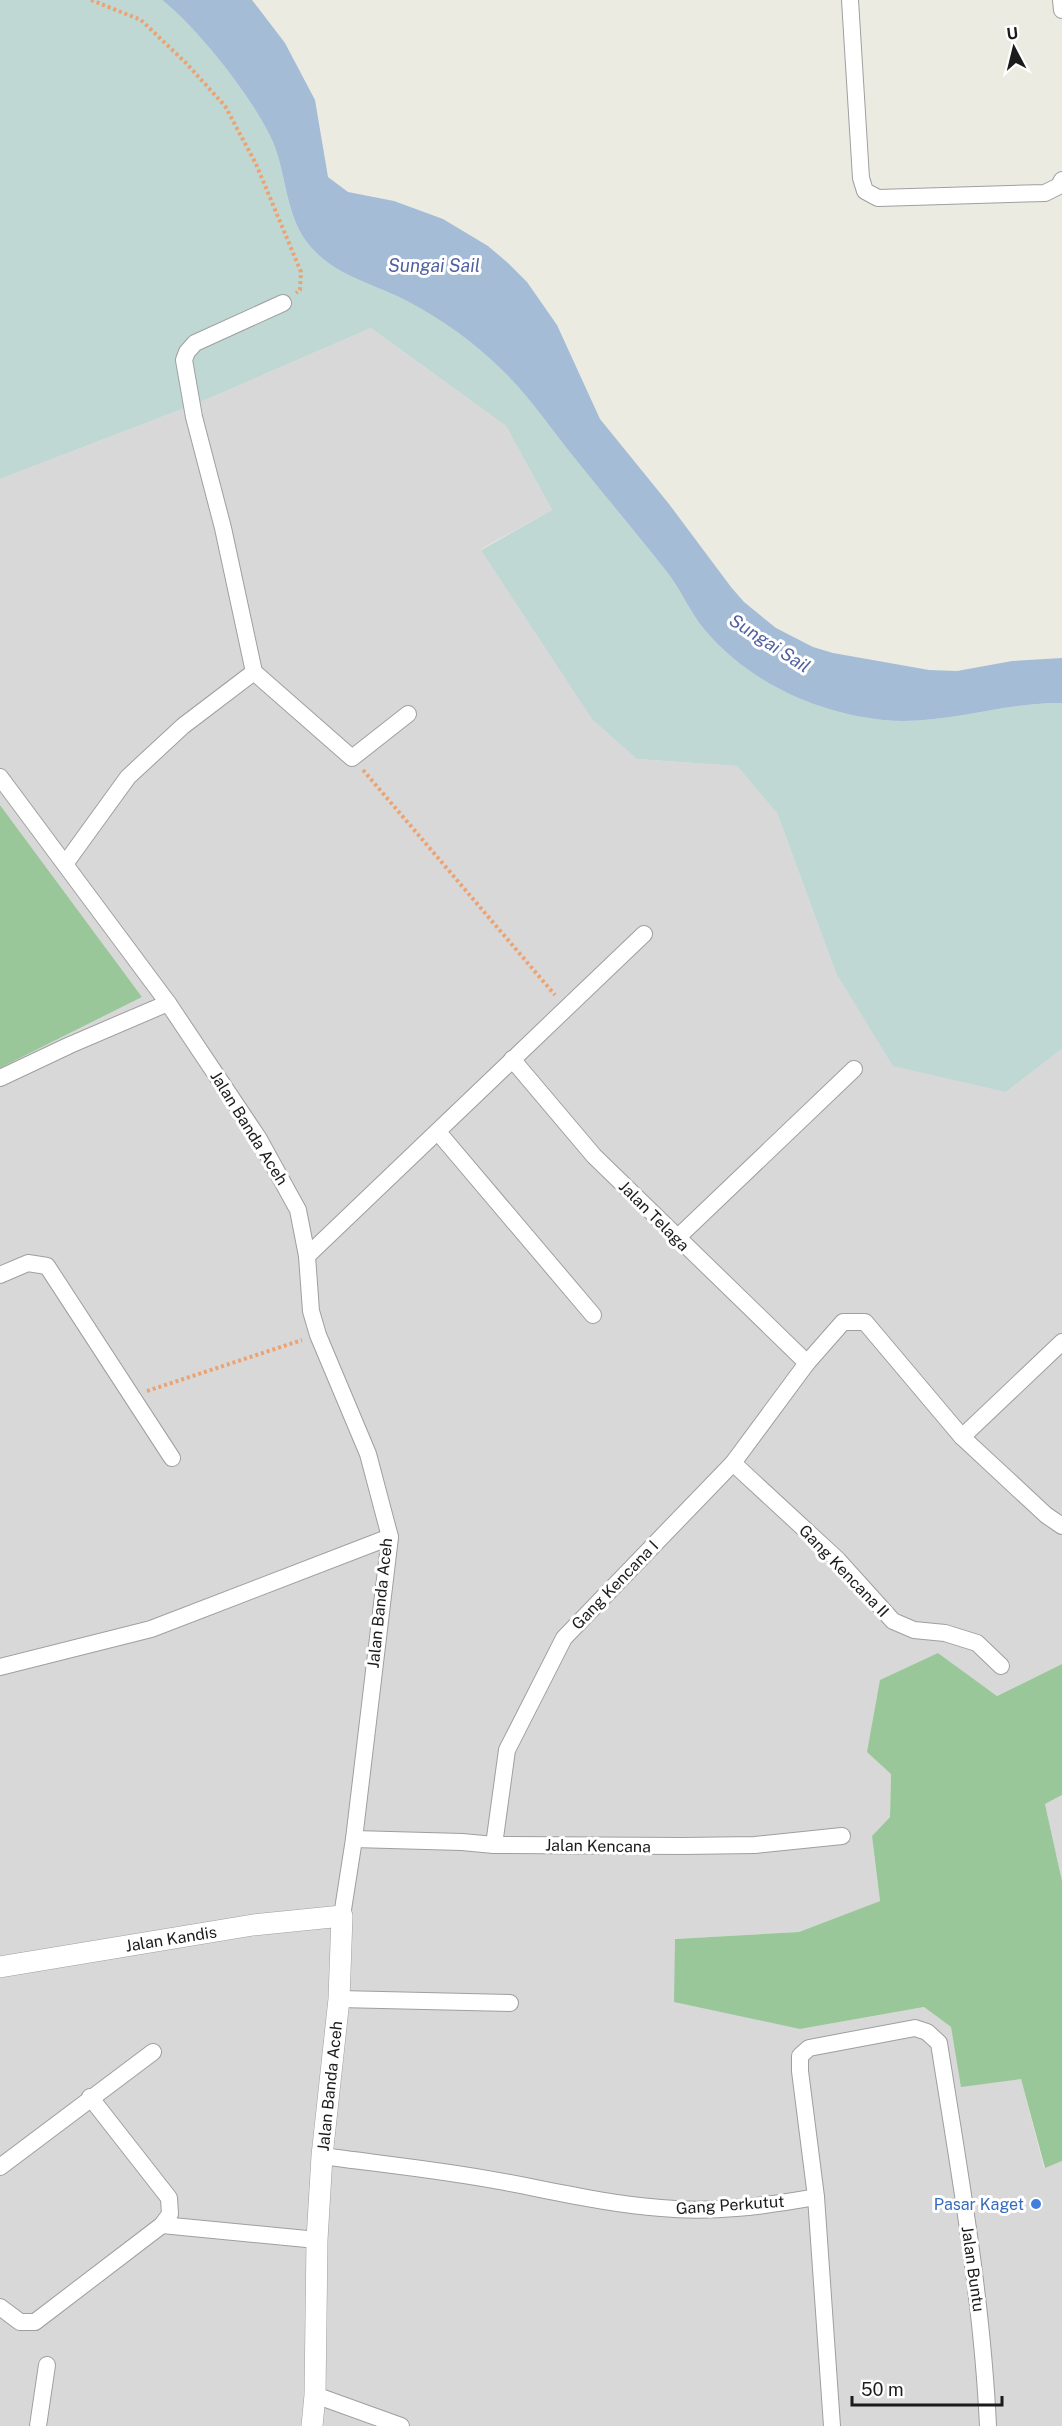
<svg xmlns="http://www.w3.org/2000/svg" width="1062" height="2426" font-family="'Public Sans',sans-serif">
	<style>
		.residential { fill: #d9d8d8 }
		.forest { fill: #99c79a }
		.wetland { fill: #bfd8d4 }
		.water { fill: #a5bcd6 }
		.lines { fill: none; stroke-linecap: round; stroke-linejoin: round }
		.minor-casing { stroke: #9f9f9f; stroke-width: 18 }
		.tertiary-casing { stroke: #9f9f9f; stroke-width: 22 }
		.path { stroke: #eca372; stroke-width: 4; stroke-dasharray: 3 3; stroke-linecap: butt }
		.minor { stroke: #fff; stroke-width: 16 }
		.tertiary { stroke: #fff; stroke-width: 21 }
		.shop-dot { fill: #3f7fe0; stroke: #fff; stroke-width: 2 }
		.labels { text-anchor: middle; dominant-baseline: central; stroke-width: 6; stroke-linejoin: round; paint-order: stroke }
		.street-label { font-size: 16px; fill: #1b1b1b; stroke: #fff }
		.shop-label { font-size: 16px; fill: #366cbe; stroke: #fff; text-anchor: end }
		.water-label { font-size: 18px; font-style: italic; fill: #5161a0; stroke: #fff }
	</style>
	<rect width="100%" height="100%" fill="#ebebe1"/>
	<g class="residential">
		<polygon points="371,328 506,426 552,510 481,549 637,759 737,766 777,813 836,973 1006,1092 1062,1049 1062,1664 997,1696 938,1653 891,1774 890,1817 872,1836 880,1901 799,1932 675,1939 800,2029 924,2007 951,2027 962,2086 1021,2079 1044,2168 1062,2161 1062,2426 0,2426 0,1068 142,997 0,805 0,479 203,401"/>
		<polygon points="1062,1795 1062,1881 1045,1804"/>
	</g>
	<g class="forest">
		<polygon points="0,805 142,997 0,1068"/>
		<polygon points="938,1653 997,1696 1062,1664 1062,1795 1045,1804 1062,1881 1062,2161 1045,2168 1021,2079 961,2087 951,2027 924,2007 800,2029 674,2002 675,1939 799,1932 880,1901 872,1836 890,1817 891,1774 867,1752 880,1680"/>
	</g>
	<path class="wetland" d="M0,0H162C198,28 259,105 275,147C286,178 287,215 306,241C332,276 371,282 407,301C441,319 474,342 502,370C526,393 545,420 565,446C599,489 634,530 667,572C681,590 690,612 704,629C748,682 816,713 883,720C944,726 1002,702 1062,703V1049L1006,1092L893,1066L836,973L777,813L737,766L637,759L592,719L481,550L552,510L506,426L371,328L203,401L0,479Z"/>
	<path class="water" d="M162,0H252L285,43L315,100L328,177L348,192L394,201L443,219L488,246L508,263L527,282L557,325L600,419L669,504L731,587L744,602L776,628L813,647L833,653L929,670L957,671L1012,661L1062,658V703C1002,702 944,726 883,720C816,713 748,682 704,629C690,612 681,590 667,572C634,530 599,489 565,446C545,420 526,393 502,370C474,342 441,319 407,301C371,282 332,276 306,241C287,215 286,178 275,147C259,105 198,28 162,0Z"/>
	<g class="lines">
		<g class="minor-casing">
			<g id="minor">
				<polyline points="850,0 861,178 865,191 878,198 1045,193 1059,186 1062,180"/>
				<polyline points="1061,0 1062,10"/>
				<polyline points="283,303 195,343 187,352 184,360 194,417 223,528 254,672 352,758 408,714"/>
				<polyline points="0,777 168,1003 259,1139 298,1210 307,1256 311,1311 318,1335 368,1454 390,1537 354,1839 342,1916"/>
				<polyline points="65,864 128,777 183,726 254,672"/>
				<polyline points="512,1059 594,1156 807,1363"/>
				<polyline points="0,1078 70,1045 168,1003"/>
				<polyline points="438,1132 593,1315"/>
				<polyline points="676,1239 854,1069"/>
				<polyline points="307,1256 644,934"/>
				<polyline points="0,1275 28,1263 47,1266 172,1458"/>
				<polyline points="962,1437 1062,1342"/>
				<polyline points="733,1463 838,1560 893,1621 914,1630 945,1633 977,1643 1001,1666"/>
				<polyline points="0,1667 151,1629 390,1537"/>
				<polyline points="354,1839 462,1842 494,1845 682,1846 755,1845 842,1836"/>
				<polyline points="494,1845 507,1750 564,1638 733,1463 807,1363 843,1322 865,1322 962,1437 1046,1515 1062,1526"/>
				<polyline points="339,1999 510,2003"/>
				<path d="M322,2156C381,2164 441,2170 499,2181C553,2191 607,2204 661,2208C713,2213 766,2206 816,2197L800,2071V2056L809,2048L915,2028L927,2032L939,2043C959,2170 982,2297 988,2426"/>
				<polyline points="0,2167 153,2052"/>
				<polyline points="816,2197 832,2426"/>
				<polyline points="162,2225 317,2240"/>
				<polyline points="0,2307 20,2322 35,2322 162,2225 170,2214 169,2198 90,2097"/>
				<polyline points="315,2395 401,2426"/>
				<polyline points="38,2426 47,2365"/>
			</g>
		</g>
		<g class="tertiary-casing">
			<polyline id="tertiary" points="0,1967 253,1925 342,1916 339,1999 322,2156 317,2240 315,2395 312,2426"/>
		</g>
		<g class="path">
			<polyline points="91,0 141,20 186,63 225,106 256,164 301,272 300,290 296,293"/>
			<polyline points="363,770 555,995"/>
			<polyline points="147,1391 302,1340"/>
		</g>
		<use href="#minor" class="minor"/>
		<use href="#tertiary" class="tertiary"/>
	</g>
	<circle class="shop-dot" cx="1036" cy="2204" r="6"/>
	<g class="labels">
		<g class="street-label">
			<text transform="translate(249 1128) rotate(58)">Jalan Banda Aceh</text>
			<text transform="translate(654 1216) rotate(45)">Jalan Telaga</text>
			<text transform="translate(844 1571) rotate(46)">Gang Kencana II</text>
			<text transform="translate(615 1585) rotate(-46)">Gang Kencana I</text>
			<text transform="translate(380 1603) rotate(-84)">Jalan Banda Aceh</text>
			<text transform="translate(598 1846) rotate(1)">Jalan Kencana</text>
			<text transform="translate(171 1939) rotate(-9)">Jalan Kandis</text>
			<text transform="translate(330 2086) rotate(-84)">Jalan Banda Aceh</text>
			<text transform="translate(730 2205) rotate(-4)">Gang Perkutut</text>
			<text transform="translate(973 2269) rotate(82)">Jalan Buntu</text>
		</g>
		<g class="shop-label">
			<text x="1024" y="2204">Pasar Kaget</text>
		</g>
		<g class="water-label">
			<text x="434" y="265">Sungai Sail</text>
			<text transform="translate(770 643) rotate(33)">Sungai Sail</text>
		</g>
	</g>
	<g transform="translate(1014 48) rotate(353)" stroke="#ffffff" stroke-width="4.5" paint-order="stroke">
	<path d="M0-4.5L10 22L0 15L-10 22Z" fill="#1b1b1b"/>
	<text y="-9" font-size="16" font-weight="bold" text-anchor="middle" fill="#1b1b1b">U</text>
	</g>
	<path d="M852 2396v9h150v-9" fill="none" stroke="#1b1b1b" stroke-width="3"/>
	<text x="861" y="2396" font-size="18" fill="#1b1b1b" stroke="#ffffff" stroke-width="4.5" paint-order="stroke">50 m</text>
</svg>
